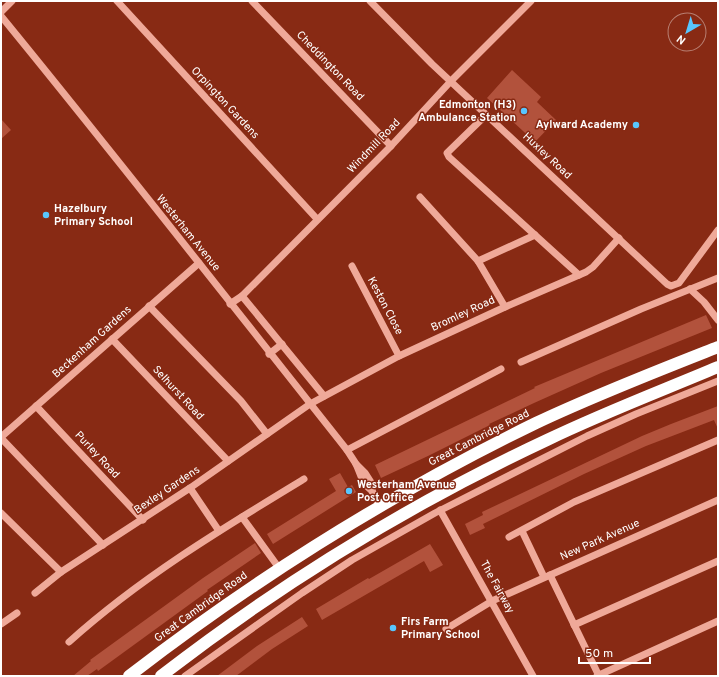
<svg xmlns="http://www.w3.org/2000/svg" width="719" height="677" font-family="Overpass,sans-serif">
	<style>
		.building { fill: #b2523c }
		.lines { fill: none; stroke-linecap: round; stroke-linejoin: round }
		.minor { stroke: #efa999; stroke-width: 7 }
		.highway { stroke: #fff; stroke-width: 12 }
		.poi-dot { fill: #58c6ff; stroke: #882a14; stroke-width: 1.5 }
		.labels { text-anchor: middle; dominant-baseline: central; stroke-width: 3; stroke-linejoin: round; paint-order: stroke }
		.street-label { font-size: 11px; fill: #fff; stroke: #882a14 }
		.poi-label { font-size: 11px; font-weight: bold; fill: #fff; stroke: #882a14; text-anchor: start }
	</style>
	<rect width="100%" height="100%" fill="#882a14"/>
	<g class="building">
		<polygon points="512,70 541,97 537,102 556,120 535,142 487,98"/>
		<polygon points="1,119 11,130 1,139"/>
		<polygon points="706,315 712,328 601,373 534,403 489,424 490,425 428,456 381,478 375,465 535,388 534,387"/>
		<polygon points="718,406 718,429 714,420 646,446 584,474 483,524 485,528 470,535 465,524 483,515 482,512 642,436 671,424"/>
		<polygon points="340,473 348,487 352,485 356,492 273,544 267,534 336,491 329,479"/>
		<polygon points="255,543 261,553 207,590 208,591 98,671 97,669 87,676 73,676 91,661 90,660 203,578"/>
		<polygon points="430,544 443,565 430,572 424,561 322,620 316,609 368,578 369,579"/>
		<polygon points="302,617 308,626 272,649 236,676 217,676 257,646"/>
	</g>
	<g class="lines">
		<g class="minor">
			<polyline points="117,1 317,219"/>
			<polyline points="252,1 391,146"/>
			<polyline points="370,1 432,64 667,284 671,286 679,283 718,230"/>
			<polyline points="1,12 12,1"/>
			<path d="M1,16C118,159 232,305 347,450C350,455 353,459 356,464C361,475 362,484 372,491"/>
			<polyline points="486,115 447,153 449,157 579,275"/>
			<polyline points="420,197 478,261 505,307"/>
			<polyline points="478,261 535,235"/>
			<polyline points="352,266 399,356"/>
			<polyline points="690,289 704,302 718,320"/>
			<polyline points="242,296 324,396"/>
			<polyline points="230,304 242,296 391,146 451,81 531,1"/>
			<polyline points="149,306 241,401 267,434"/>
			<polyline points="112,339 228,461"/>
			<polyline points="269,354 282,344"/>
			<polyline points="521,362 641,309 718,278"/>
			<polyline points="36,406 143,520"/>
			<polyline points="1,437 199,263"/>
			<polyline points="1,438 103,545"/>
			<polyline points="347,450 501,369"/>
			<polyline points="356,464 365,473 372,484 372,491 380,506"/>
			<polyline points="190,488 219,531"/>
			<polyline points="440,510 533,676"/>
			<polyline points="1,513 61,572"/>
			<polyline points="242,517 279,568"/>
			<polyline points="522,531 544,577"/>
			<polyline points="509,537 574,502 718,440"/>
			<polyline points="550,575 599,676"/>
			<polyline points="35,593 61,572 190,488 310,404 399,356 505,307 586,272 593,267 619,238"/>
			<polyline points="1,624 17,613"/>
			<polyline points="574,625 718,561"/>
			<polyline points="446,629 492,601 718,500"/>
			<path d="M69,642C140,578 223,528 304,479"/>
			<polyline points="185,676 302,593 352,560 435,513 587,436 636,414 718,381"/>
			<polyline points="597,676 718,621"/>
		</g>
		<g class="highway">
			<path d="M129,676C256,578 392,493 536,423C595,395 657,371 718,347"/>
			<path d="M161,676C280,584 410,504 547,440C603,413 661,391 718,367"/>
		</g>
	</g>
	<g class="poi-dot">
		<circle cx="524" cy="111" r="4"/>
		<circle cx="636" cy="125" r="4"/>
		<circle cx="46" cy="215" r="4"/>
		<circle cx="349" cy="491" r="4"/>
		<circle cx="393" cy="628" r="4"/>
	</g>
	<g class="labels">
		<g class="street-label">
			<text transform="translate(330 66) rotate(46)">Cheddington Road</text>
			<text transform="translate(225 103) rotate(47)">Orpington Gardens</text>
			<text transform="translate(374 146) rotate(-46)">Windmill Road</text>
			<text transform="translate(547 156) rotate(43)">Huxley Road</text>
			<text transform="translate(188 233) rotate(51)">Westerham Avenue</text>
			<text transform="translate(385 306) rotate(62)">Keston Close</text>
			<text transform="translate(463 314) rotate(-25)">Bromley Road</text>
			<text transform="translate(92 342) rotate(-42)">Beckenham Gardens</text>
			<text transform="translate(178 393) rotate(47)">Selhurst Road</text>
			<text transform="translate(479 438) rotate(-27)">Great Cambridge Road</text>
			<text transform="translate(97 455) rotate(47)">Purley Road</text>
			<text transform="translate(167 490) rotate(-34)">Bexley Gardens</text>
			<text transform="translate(600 540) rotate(-24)">New Park Avenue</text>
			<text transform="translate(497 587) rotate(61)">The Fairway</text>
			<text transform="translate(201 607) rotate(-36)">Great Cambridge Road</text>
		</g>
		<g class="poi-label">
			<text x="516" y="105" text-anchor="end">Edmonton (H3)<tspan x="516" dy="13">Ambulance Station</tspan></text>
			<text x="628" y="125" text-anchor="end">Aylward Academy</text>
			<text x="54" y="209">Hazelbury<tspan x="54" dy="13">Primary School</tspan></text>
			<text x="357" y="485">Westerham Avenue<tspan x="357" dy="13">Post Office</tspan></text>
			<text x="401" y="622">Firs Farm<tspan x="401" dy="13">Primary School</tspan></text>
		</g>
	</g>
	<rect width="719" height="677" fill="none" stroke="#ffffff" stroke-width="4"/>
	<g transform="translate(687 32) rotate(218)"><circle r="19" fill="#882a14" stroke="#b87f72"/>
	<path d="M0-3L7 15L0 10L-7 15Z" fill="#58c6ff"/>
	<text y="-6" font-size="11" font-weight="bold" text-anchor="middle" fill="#ffffff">N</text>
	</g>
	<path d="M579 657v6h71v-6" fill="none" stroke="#ffffff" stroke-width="2"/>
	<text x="585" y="657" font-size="12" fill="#ffffff" stroke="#882a14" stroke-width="3" paint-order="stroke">50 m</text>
</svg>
